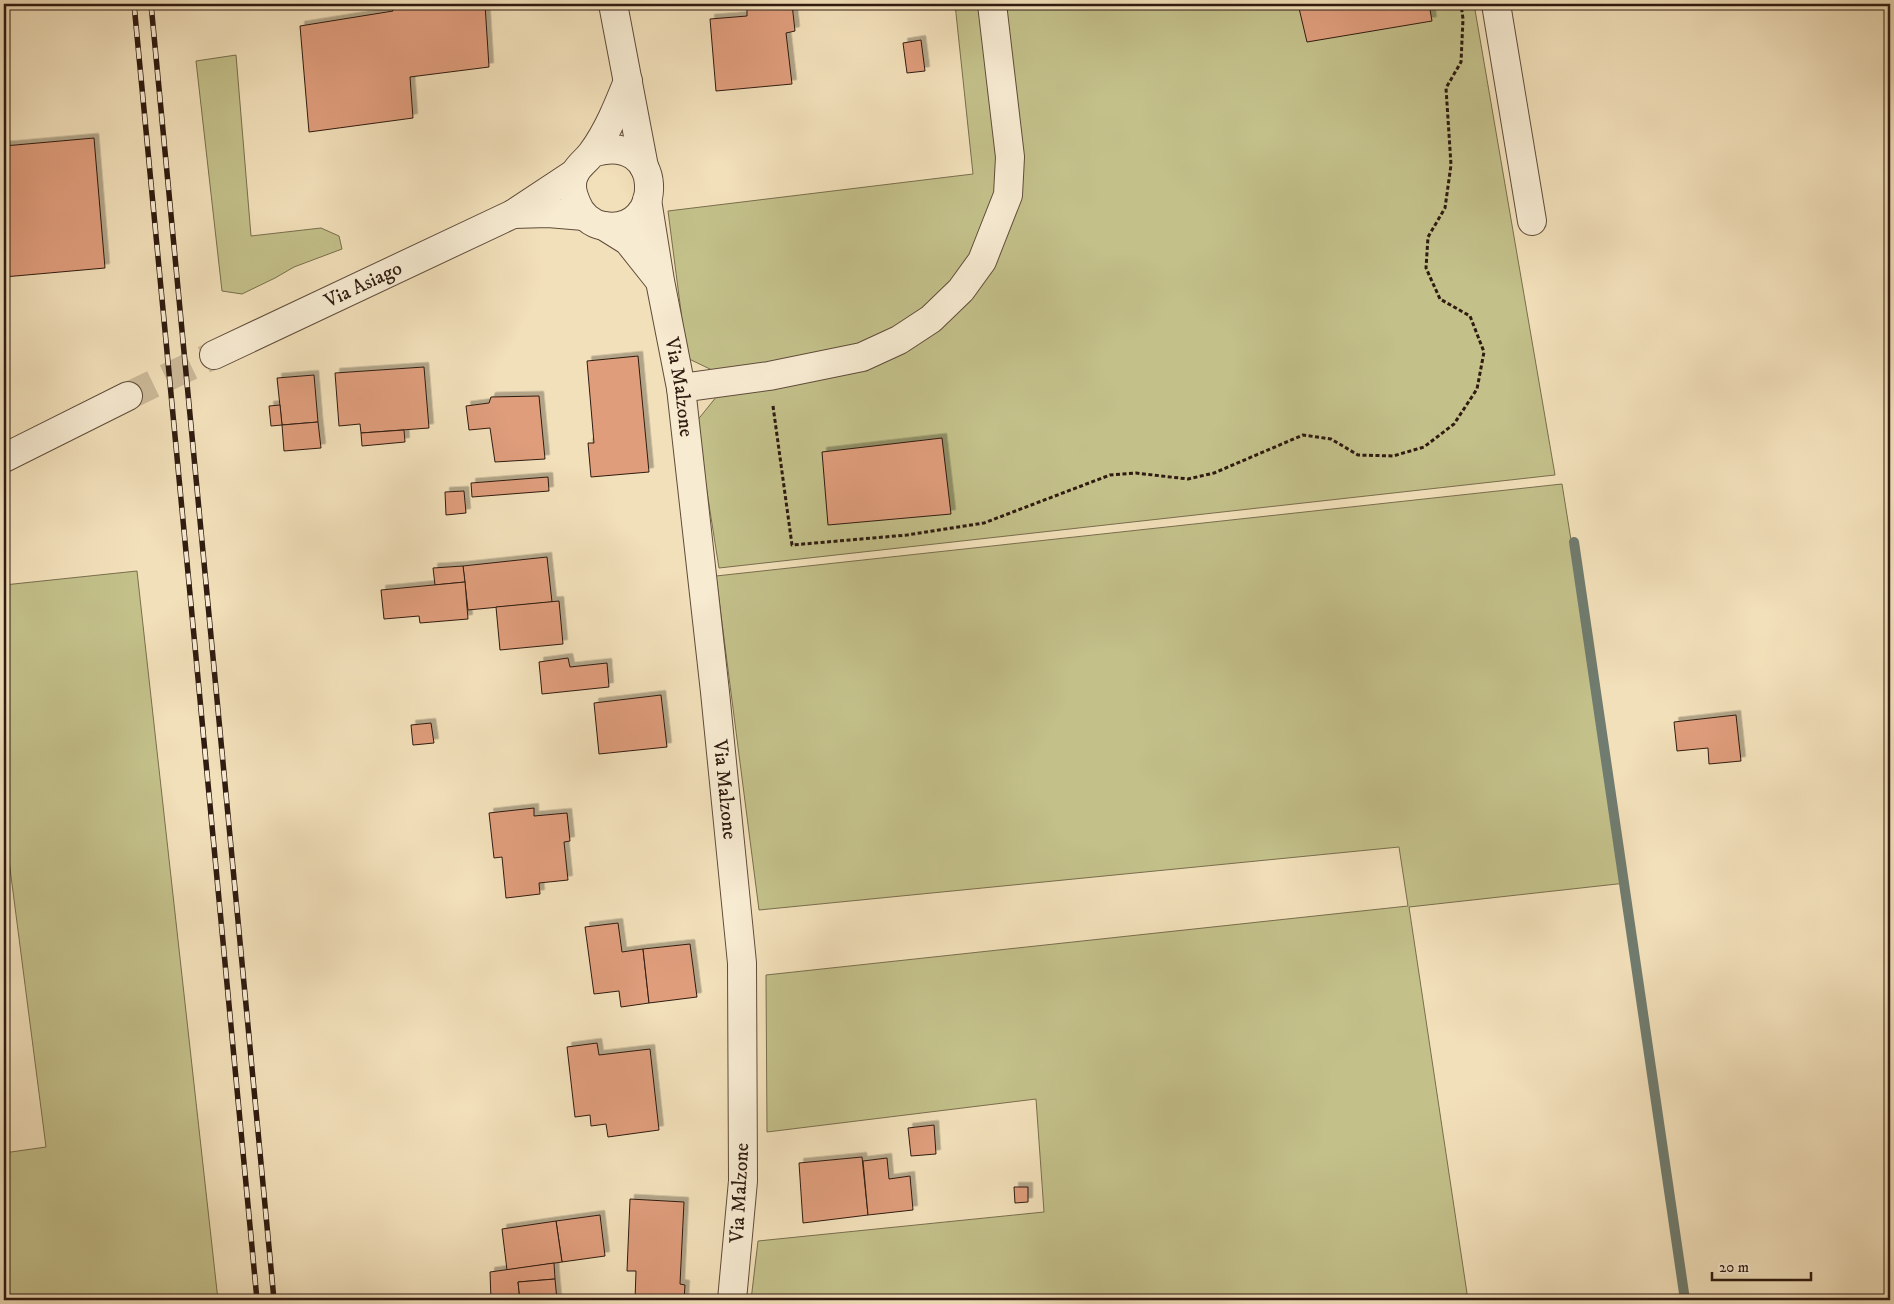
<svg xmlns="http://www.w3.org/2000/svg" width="1894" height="1304" font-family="'IM FELL DW Pica',serif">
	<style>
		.green { fill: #c3c08a; stroke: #796e4d }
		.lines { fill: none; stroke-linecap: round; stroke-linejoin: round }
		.stream { stroke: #707c6f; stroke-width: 10 }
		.building { fill: #df9d7b; stroke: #2f1b10; filter: url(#shadow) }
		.minor-tunnel { stroke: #cbb998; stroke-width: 28; stroke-dasharray: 28 14; stroke-linecap: butt }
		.minor-casing { stroke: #604c3a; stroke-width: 30 }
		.path { stroke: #2f1b10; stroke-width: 3; stroke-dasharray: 4 2.5; stroke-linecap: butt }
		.minor { stroke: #f7ebd2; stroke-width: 28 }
		.rail-casing { stroke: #2f1b10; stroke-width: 5.5 }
		.rail { stroke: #f7ebd2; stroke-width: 4; stroke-dasharray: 11; stroke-linecap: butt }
		.labels { text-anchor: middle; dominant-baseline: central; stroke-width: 4; stroke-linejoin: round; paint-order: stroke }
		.street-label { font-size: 20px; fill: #2f1b10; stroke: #f7ebd2 }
	</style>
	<defs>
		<filter id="shadow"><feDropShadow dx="4.5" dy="-4.5" stdDeviation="0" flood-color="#0004"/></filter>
	</defs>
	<rect width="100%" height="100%" fill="#f2e0ba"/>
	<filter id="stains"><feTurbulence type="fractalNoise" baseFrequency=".004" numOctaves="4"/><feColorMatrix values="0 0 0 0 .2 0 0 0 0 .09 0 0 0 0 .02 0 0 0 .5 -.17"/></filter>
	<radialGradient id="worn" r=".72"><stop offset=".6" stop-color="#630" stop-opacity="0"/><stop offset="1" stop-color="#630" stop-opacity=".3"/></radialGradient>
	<g class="green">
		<polygon points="955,4 1474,4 1555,475 719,568 696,422 717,396 712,370 687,358 668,211 973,174"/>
		<polygon points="236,55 251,236 321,228 339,236 342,249 294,267 275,278 242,294 222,291 196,61"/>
		<polygon points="1562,484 1626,883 1409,907 1468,1300 751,1300 758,1241 1044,1212 1036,1099 767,1132 766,975 1408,906 1399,847 759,910 716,576"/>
		<polygon points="137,571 218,1300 4,1300 4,1153 46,1147 4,822 4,585"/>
	</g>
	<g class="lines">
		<polyline class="stream" points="1574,542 1685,1300"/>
	</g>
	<g class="building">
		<polygon points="393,4 485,4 489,67 410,77 413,118 309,132 300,26 393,11"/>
		<polygon points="792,4 795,31 786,33 792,84 716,91 710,19 747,16 747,6"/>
		<polygon points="1298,4 1429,4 1432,21 1307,42"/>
		<polygon points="921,40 925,71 907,73 903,43"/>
		<polygon points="94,138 105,268 4,277 4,146"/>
		<polygon points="638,356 649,472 591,477 588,443 594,443 587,361"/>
		<polygon points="424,367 429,428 361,433 360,424 339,426 335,373"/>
		<polygon points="314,375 318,422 282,425 277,378"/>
		<polygon points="539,396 545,459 495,462 490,428 469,430 466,406 489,403 491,397"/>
		<polygon points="280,405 282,425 271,426 269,406"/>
		<polygon points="318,422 321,448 284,451 282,425"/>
		<polygon points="404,430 405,442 362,446 361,433"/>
		<polygon points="942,438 951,514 828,525 822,452"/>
		<polygon points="548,477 549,491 472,497 471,483"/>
		<polygon points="464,491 466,513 446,515 445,492"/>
		<polygon points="547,557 552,602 468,610 463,566"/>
		<polygon points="463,566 465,582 435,585 433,568"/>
		<polygon points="465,582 468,619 420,623 419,616 384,619 381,590"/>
		<polygon points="559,601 563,644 500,650 496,607"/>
		<polygon points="568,658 570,667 607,663 609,687 542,694 539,662"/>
		<polygon points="661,695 667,747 599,754 594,703"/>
		<polygon points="1736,715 1741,761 1709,764 1708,748 1677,751 1674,722"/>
		<polygon points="431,723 434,743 413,745 411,725"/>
		<polygon points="534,808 534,816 567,813 570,841 564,842 568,880 539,883 540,894 506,898 502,857 494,858 489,813"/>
		<polygon points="618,923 622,952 643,949 649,1003 621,1007 619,991 594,994 585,927"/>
		<polygon points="690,944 697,997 649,1003 643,949"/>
		<polygon points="597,1043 599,1055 650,1049 659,1130 608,1137 606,1124 591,1126 590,1115 575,1117 567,1047"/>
		<polygon points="934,1125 936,1154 911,1156 908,1128"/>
		<polygon points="862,1157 868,1215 803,1223 799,1163"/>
		<polygon points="887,1158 889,1179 910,1176 913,1210 868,1215 863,1161"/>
		<polygon points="1014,1187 1028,1187 1028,1202 1015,1203"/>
		<polygon points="630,1199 684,1202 680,1284 685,1285 684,1300 635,1300 636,1271 627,1271"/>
		<polygon points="600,1215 605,1256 562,1262 556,1221"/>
		<polygon points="556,1221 562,1262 507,1270 502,1229"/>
		<polygon points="554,1263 555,1279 518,1282 520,1300 491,1300 490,1272"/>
		<polygon points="555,1279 557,1300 520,1300 518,1282"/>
	</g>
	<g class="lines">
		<polyline class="minor-tunnel" points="128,396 214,355"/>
		<g class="minor-casing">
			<g id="minor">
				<polyline points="613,4 644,167"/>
				<polyline points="1496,4 1532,221"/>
				<path d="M592,153C666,129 666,236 604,226C591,224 580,214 576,202C572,193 570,182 575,173C579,165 587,160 592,153C608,131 618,106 628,81"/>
				<path id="s1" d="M647,200L660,281L681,388L715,692L742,963L743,1181L732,1300"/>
				<polyline points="513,214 548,213 584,216"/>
				<polyline points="604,226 628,241 659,280"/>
				<path id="s2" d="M214,355L513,214L575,173"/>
				<polyline points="681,388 769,376 862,357 899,340 931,319 961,290 982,261 1008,195 1010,157 992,4"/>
				<polyline points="4,458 128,396"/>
			</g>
		</g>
		<polyline class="path" points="773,406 792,545 907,535 984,523 1110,475 1136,473 1188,479 1214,473 1303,435 1331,439 1358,455 1393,456 1424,447 1454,424 1477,389 1484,352 1470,316 1440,299 1426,268 1428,237 1445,208 1451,165 1446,88 1461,62 1463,19 1461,4"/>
		<use href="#minor" class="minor"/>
		<g class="rail-casing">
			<g id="rail">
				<polyline points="134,4 257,1300"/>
				<polyline points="151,4 274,1300"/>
			</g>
		</g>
		<use href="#rail" class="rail"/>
	</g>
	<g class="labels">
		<g class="street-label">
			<text stroke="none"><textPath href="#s2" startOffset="165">Via Asiago</textPath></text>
			<text stroke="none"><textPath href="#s1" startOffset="190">Via Malzone</textPath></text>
			<text stroke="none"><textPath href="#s1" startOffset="595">Via Malzone</textPath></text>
			<text transform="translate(740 1193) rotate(-87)">Via Malzone</text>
		</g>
	</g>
	<rect width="1894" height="1304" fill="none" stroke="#f2e0ba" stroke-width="20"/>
	<rect x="5" y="5" width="1884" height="1294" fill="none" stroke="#2f1b10" stroke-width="2.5"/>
	<rect x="10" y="10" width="1874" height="1284" fill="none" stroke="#2f1b10"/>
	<path d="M1712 1272v8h99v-8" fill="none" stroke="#2f1b10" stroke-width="2.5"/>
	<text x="1719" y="1272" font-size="15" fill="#2f1b10" stroke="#f7ebd2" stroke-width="4" paint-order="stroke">20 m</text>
	<rect width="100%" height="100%" filter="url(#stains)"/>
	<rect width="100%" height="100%" fill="url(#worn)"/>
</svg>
